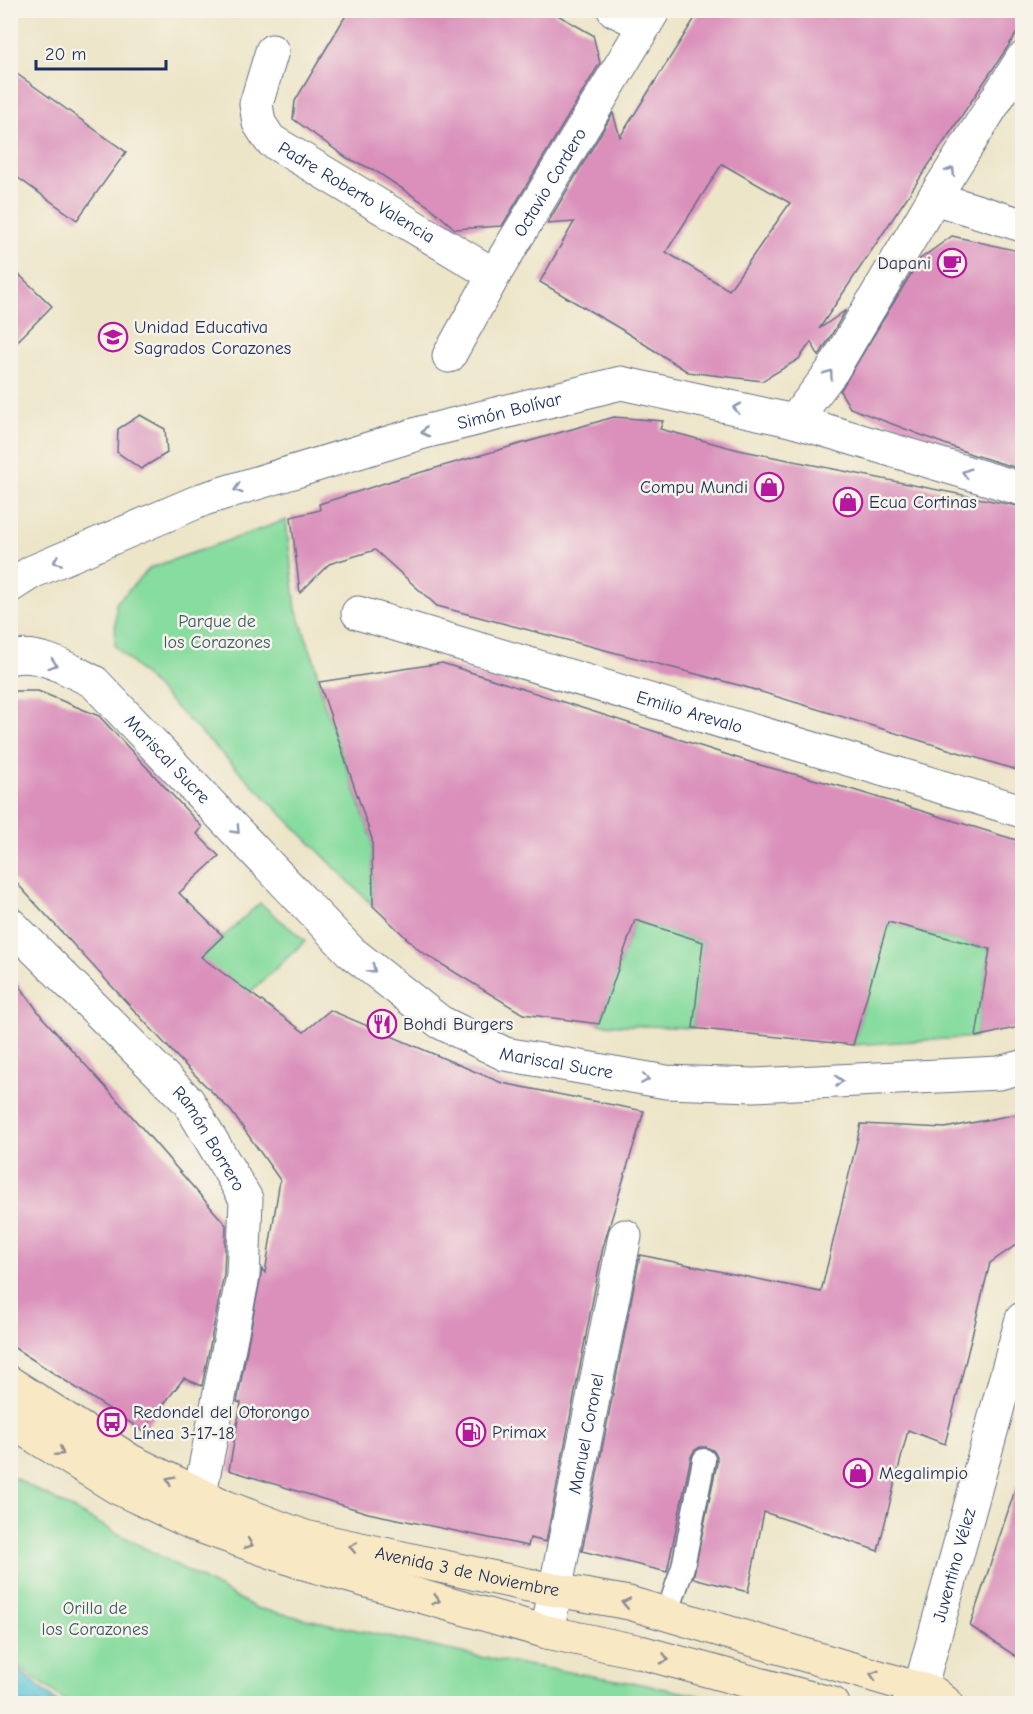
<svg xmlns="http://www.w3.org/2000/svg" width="1033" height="1714" font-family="'Comic Neue',sans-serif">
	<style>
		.green { fill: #87dc9f; stroke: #51867e; stroke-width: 1.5 }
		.water { fill: #5ec8d9; stroke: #3c7c9c; stroke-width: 1.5 }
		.building { fill: #da90bb; fill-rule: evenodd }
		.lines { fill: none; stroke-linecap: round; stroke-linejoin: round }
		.lane-casing { stroke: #646f83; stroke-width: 25 }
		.street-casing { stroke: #646f83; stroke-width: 35 }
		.secondary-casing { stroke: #646f83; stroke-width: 35 }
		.lane { stroke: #fff; stroke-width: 22 }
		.street { stroke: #fff; stroke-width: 33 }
		.secondary { stroke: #f8e8c3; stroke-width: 33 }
		.oneway { stroke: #8d97ae }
		.oneway2 { stroke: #8a8c90 }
		.labels { text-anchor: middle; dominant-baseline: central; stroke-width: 5; stroke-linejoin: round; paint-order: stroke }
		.street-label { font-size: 18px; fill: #1b2f5e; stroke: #f7f3e8 }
		.poi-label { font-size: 18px; fill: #1b2f5e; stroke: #f7f3e8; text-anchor: start }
		.park-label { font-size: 18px; fill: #365a6e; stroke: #f7f3e8 }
	</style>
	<rect width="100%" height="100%" fill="#f7f3e8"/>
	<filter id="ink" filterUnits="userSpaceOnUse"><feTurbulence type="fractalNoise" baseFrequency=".0167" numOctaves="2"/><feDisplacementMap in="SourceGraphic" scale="12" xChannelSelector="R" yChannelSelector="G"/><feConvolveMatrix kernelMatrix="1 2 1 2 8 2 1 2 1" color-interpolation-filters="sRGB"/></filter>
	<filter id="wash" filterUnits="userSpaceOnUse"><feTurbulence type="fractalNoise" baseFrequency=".008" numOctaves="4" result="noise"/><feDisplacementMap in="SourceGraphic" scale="24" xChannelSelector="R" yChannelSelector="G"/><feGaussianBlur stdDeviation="1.35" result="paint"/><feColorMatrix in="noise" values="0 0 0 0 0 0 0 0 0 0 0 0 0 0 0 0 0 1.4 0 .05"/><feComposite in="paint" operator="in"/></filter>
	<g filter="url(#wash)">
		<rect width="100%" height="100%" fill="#ede5c8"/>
		<g class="green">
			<polygon points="286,520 296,609 315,663 323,701 372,839 373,906 115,646 116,603 150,568"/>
			<polygon points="260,903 305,941 179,1059 139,1014"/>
			<polygon points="635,920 703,942 693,1028 599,1024"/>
			<polygon points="887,923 990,949 976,1037 853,1045"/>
			<polygon points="11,1476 256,1608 485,1658 641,1684 735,1703 69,1703 11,1661"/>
		</g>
		<polygon class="water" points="10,1663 11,1663 58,1703 11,1703"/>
		<g id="blocks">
			<g class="building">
				<polygon points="349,10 549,10 593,35 600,63 502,226 455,229 430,207 374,170 347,158 293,119 295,101"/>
				<path d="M700,10H1023V24L819,329L846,310L819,356L811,342L799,359L762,381L688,372L619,328L540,282L574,222L547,224L613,113L620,137ZM722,164L790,203L729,290L666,252Z"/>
				<polygon points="10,69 126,152 77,220 10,172"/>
				<polygon points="952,236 1023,252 1023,470 971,454 850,408 840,391 920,259"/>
				<polygon points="10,266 52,306 10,349"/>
				<polygon points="140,415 165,429 167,453 141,469 117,452 118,429"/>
				<polygon points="614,417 663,421 660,429 739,450 1023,507 1023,772 742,686 437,606 375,550 329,564 300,593 291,517 320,510 319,504 394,480"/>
				<polygon points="442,663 756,764 847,788 1023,842 1023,1026 976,1037 990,949 888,922 853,1045 693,1028 703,942 635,920 599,1024 523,1014 420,951 373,906 372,839 319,682"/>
				<polygon points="10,691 38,691 99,716 202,827 197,834 219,856 179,893 223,936 201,957 304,1032 330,1010 502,1083 644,1111 603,1247 546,1542 530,1538 528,1546 368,1513 229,1470 241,1403 237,1402 262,1269 265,1273 280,1180 231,1111 179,1059 10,876"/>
				<polygon points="10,972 42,1017 129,1113 226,1225 224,1274 202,1386 184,1378 143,1431 10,1345"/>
				<polygon points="1023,1113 1023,1240 990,1263 945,1444 908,1430 878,1551 764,1512 748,1592 693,1578 717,1463 717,1456 713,1450 706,1447 700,1447 694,1451 691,1457 667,1572 582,1551 640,1255 821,1292 861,1124 945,1128"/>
				<polygon points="1016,1487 1023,1488 1023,1661 970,1626"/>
			</g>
		</g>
	</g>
	<g filter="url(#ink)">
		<use href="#blocks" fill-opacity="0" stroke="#646f83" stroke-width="1.5"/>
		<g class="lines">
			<g class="lane-casing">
				<polyline id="lane" points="667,1614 683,1567 704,1460"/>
			</g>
			<g class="street-casing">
				<g id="street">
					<polyline points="614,10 645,25"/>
					<path id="s1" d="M272,51L256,104L259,123L270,140L494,275"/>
					<polyline points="934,198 1022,225"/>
					<path id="s2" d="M449,356L494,275L654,10"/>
					<polyline points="794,421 832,371 934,198 1022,59"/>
					<path id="s3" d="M10,586L32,572L204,499L424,432L621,383L794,421L1022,489"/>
					<path id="s4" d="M358,613L1022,811"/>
					<path id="s5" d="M10,658C38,650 70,670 94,682L351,952L440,1022L505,1054L666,1082L754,1085L999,1073L1022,1067"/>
					<path id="s6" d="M10,924L188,1101L246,1199L243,1276L194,1523"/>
					<path id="s7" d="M547,1632L625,1236"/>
					<path id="s8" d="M909,1704L920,1689L1022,1319"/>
				</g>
			</g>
			<g class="secondary-casing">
				<g id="secondary">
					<path id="s9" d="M10,1383L131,1461L226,1507L305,1537L528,1585L629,1603L920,1689L935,1694L947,1704"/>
					<polyline points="10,1421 116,1487 194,1524 300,1562 547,1632 640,1652 833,1704"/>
				</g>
			</g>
			<use href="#lane" class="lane"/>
			<use href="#street" class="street"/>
			<use href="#secondary" class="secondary"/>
		</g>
		<defs><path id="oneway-chevron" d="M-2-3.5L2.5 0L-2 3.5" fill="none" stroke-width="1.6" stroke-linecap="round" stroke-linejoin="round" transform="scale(1.5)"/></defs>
		<g class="oneway">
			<use href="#oneway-chevron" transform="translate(951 171) rotate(-58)"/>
			<use href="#oneway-chevron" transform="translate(829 374) rotate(-55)"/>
			<use href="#oneway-chevron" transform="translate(737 408) rotate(-168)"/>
			<use href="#oneway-chevron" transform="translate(425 432) rotate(165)"/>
			<use href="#oneway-chevron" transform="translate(966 473) rotate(-163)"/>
			<use href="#oneway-chevron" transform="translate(238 489) rotate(163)"/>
			<use href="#oneway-chevron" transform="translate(57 561) rotate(157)"/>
			<use href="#oneway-chevron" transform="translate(53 664) rotate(18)"/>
			<use href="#oneway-chevron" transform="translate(236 830) rotate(47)"/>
			<use href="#oneway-chevron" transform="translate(372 969) rotate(38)"/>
			<use href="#oneway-chevron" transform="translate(645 1079) rotate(9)"/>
			<use href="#oneway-chevron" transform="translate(839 1081) rotate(-3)"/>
		</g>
		<g class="oneway2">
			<use href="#oneway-chevron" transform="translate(60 1452) rotate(32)"/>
			<use href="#oneway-chevron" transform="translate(170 1480) rotate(-154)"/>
			<use href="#oneway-chevron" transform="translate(249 1544) rotate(20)"/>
			<use href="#oneway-chevron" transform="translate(353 1547) rotate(-168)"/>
			<use href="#oneway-chevron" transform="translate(436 1600) rotate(16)"/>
			<use href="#oneway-chevron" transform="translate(626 1603) rotate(-168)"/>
			<use href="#oneway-chevron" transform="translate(665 1659) rotate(15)"/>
			<use href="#oneway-chevron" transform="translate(874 1675) rotate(-163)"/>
		</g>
	</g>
	<defs>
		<g id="cafe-ring" transform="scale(1.5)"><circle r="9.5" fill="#f7f3e8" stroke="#b5179e" stroke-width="1.5"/><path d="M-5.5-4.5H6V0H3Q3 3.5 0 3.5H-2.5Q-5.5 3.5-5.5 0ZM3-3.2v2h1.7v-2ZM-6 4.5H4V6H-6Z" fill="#b5179e"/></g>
		<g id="school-ring" transform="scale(1.5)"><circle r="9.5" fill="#f7f3e8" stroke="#b5179e" stroke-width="1.5"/><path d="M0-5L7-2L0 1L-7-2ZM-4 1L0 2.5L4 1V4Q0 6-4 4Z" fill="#b5179e"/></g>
		<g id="shop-ring" transform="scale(1.5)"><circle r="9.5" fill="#f7f3e8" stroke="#b5179e" stroke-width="1.5"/><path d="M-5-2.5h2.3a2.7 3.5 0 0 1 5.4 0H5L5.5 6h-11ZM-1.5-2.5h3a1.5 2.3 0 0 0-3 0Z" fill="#b5179e"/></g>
		<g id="restaurant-ring" transform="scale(1.5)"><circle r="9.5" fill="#f7f3e8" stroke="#b5179e" stroke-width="1.5"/><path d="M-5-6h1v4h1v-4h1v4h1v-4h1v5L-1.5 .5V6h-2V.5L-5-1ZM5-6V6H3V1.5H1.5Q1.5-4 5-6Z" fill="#b5179e"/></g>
		<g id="bus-ring" transform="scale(1.5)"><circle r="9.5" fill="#f7f3e8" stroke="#b5179e" stroke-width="1.5"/><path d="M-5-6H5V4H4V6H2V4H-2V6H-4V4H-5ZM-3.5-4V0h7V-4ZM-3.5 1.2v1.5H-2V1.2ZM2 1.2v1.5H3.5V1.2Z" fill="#b5179e"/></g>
		<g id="fuel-ring" transform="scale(1.5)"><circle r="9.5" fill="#f7f3e8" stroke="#b5179e" stroke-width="1.5"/><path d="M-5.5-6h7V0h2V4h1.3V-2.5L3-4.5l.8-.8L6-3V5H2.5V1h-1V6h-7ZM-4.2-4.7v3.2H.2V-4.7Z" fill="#b5179e"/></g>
	</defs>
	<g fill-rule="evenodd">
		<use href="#cafe-ring" x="952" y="263"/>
		<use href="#school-ring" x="113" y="337"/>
		<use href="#shop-ring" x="769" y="487"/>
		<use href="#shop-ring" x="848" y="502"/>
		<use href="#restaurant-ring" x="382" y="1024"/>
		<use href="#bus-ring" x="112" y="1422"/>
		<use href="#fuel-ring" x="471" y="1432"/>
		<use href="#shop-ring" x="858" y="1473"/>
	</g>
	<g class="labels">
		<g class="street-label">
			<text stroke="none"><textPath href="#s2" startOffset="201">Octavio Cordero</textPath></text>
			<text stroke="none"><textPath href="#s1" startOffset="196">Padre Roberto Valencia</textPath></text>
			<text stroke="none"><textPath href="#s3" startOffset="531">Simón Bolívar</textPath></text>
			<text stroke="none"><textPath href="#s4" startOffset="346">Emilio Arevalo</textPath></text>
			<text stroke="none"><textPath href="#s5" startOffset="196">Mariscal Sucre</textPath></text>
			<text stroke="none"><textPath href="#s5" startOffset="700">Mariscal Sucre</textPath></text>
			<text stroke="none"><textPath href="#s6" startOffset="294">Ramón Borrero</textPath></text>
			<text stroke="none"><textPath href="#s7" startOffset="202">Manuel Coronel</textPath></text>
			<text stroke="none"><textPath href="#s8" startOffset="147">Juventino Vélez</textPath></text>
			<text stroke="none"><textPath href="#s9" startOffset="500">Avenida 3 de Noviembre</textPath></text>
		</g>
		<g class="poi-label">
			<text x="931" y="263" text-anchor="end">Dapani</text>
			<text x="134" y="327">Unidad Educativa<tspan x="134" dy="21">Sagrados Corazones</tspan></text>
			<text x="748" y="487" text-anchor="end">Compu Mundi</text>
			<text x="869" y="502">Ecua Cortinas</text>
			<text x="403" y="1024">Bohdi Burgers</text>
			<text x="133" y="1412">Redondel del Otorongo<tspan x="133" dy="21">Línea 3-17-18</tspan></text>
			<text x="492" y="1432">Primax</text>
			<text x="879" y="1473">Megalimpio</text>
		</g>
		<g class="park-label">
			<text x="217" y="621">Parque de<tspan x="217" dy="21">los Corazones</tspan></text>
			<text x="95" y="1608">Orilla de<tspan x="95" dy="21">los Corazones</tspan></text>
		</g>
	</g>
	<rect width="1033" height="1714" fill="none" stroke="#f7f3e8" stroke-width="36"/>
	<path d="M36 60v9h130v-9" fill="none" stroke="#1b2f5e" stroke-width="3"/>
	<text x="45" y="60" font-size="18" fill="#1b2f5e" stroke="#f7f3e8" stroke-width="4.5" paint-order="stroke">20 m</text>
</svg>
